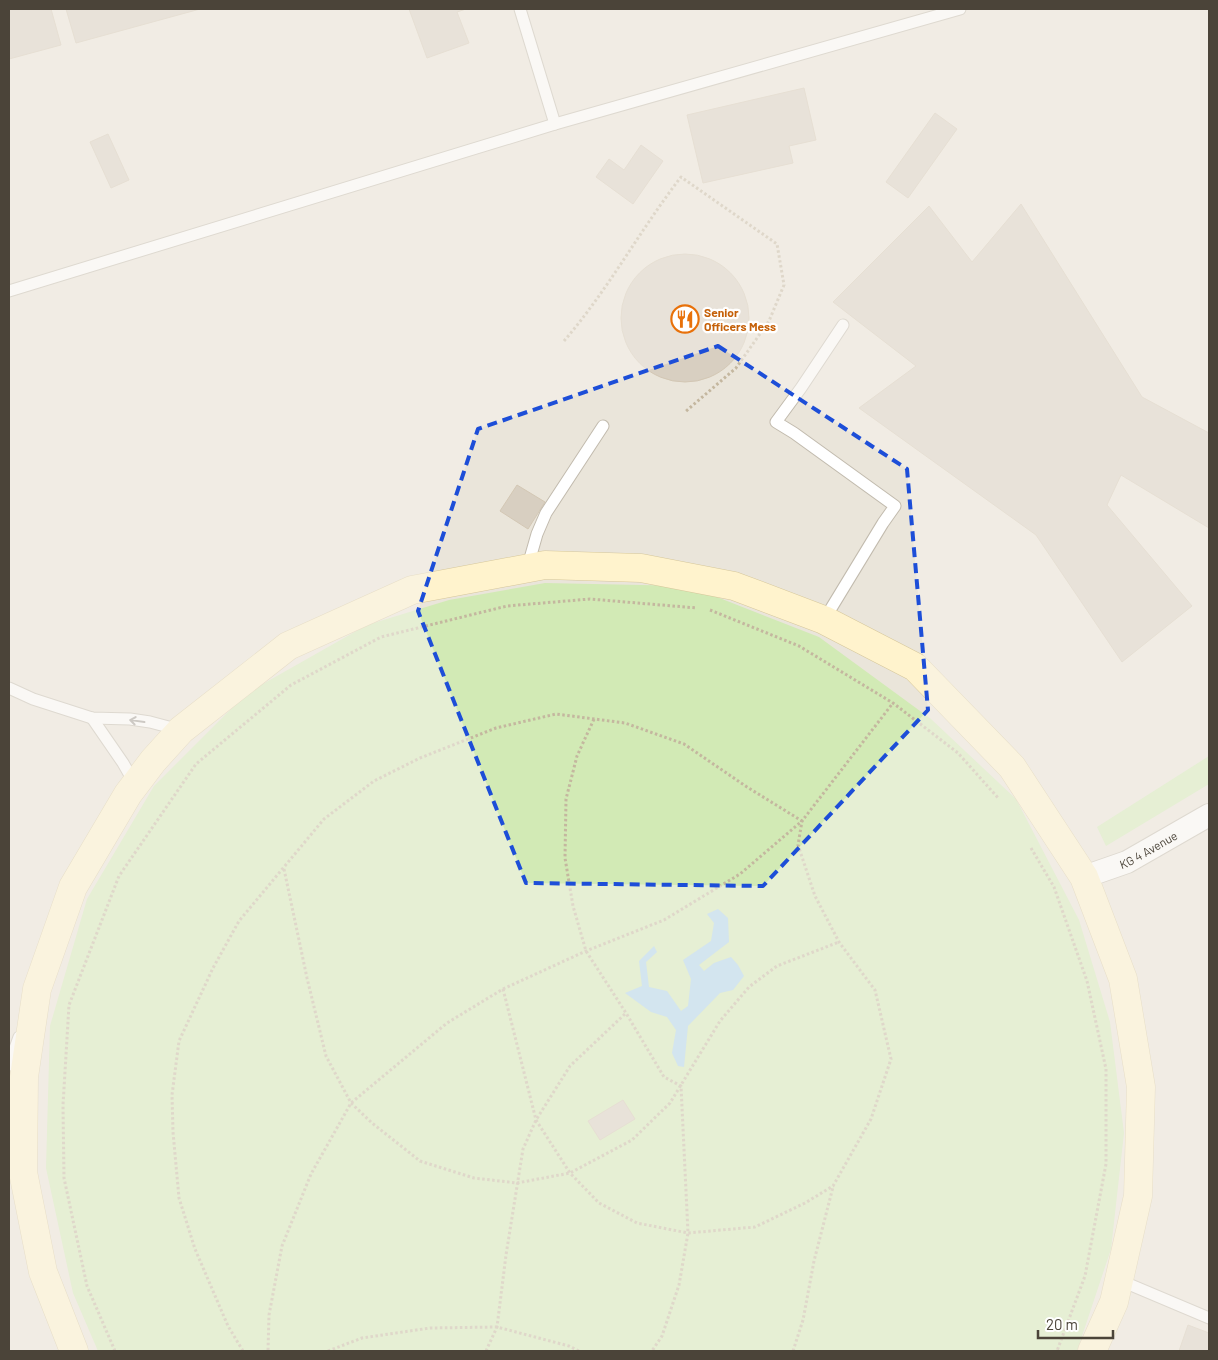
<svg xmlns="http://www.w3.org/2000/svg" width="1218" height="1360" font-family="Barlow,sans-serif">
	<style>
		.residential { fill: #eae5da }
		.green { fill: #d2eab5 }
		.water { fill: #a9d4f2 }
		.building { fill: #d8cfc1; stroke: #d3c7b4 }
		.lines { fill: none; stroke-linecap: round; stroke-linejoin: round }
		.lane-casing { stroke: #c2bbae; stroke-width: 13 }
		.street-casing { stroke: #c2bbae; stroke-width: 24 }
		.secondary-casing { stroke: #d6c79b; stroke-width: 29 }
		.path { stroke: #c4b79f; stroke-width: 3; stroke-dasharray: 2.5 2.5; stroke-linecap: butt }
		.lane { stroke: #fff; stroke-width: 11 }
		.street { stroke: #fff; stroke-width: 22 }
		.secondary { stroke: #fff3cd; stroke-width: 28 }
		.oneway { stroke: #9c9892 }
		.marked { fill: none; stroke: #1d4ed8; stroke-width: 4; stroke-dasharray: 10 6; stroke-linejoin: round }
		.labels { text-anchor: middle; dominant-baseline: central; stroke-width: 4.5; stroke-linejoin: round; paint-order: stroke }
		.food-label { font-size: 12px; font-weight: bold; fill: #c56008; stroke: #fff; text-anchor: start }
		.street-label { font-size: 12px; fill: #4b4439; stroke: #fff }
	</style>
	<rect width="100%" height="100%" fill="#f6f3ec"/>
	<rect class="residential" x="9" y="9" width="1200" height="1342"/>
	<g class="green">
		<polygon points="545,583 689,586 819,637 931,719 1016,799 1079,920 1110,1022 1124,1133 1111,1249 1077,1351 98,1351 73,1293 46,1168 50,1026 87,899 154,786 247,693 367,625 449,600"/>
		<polygon points="1209,756 1209,784 1106,846 1097,827"/>
	</g>
	<polygon class="water" points="718,909 728,918 729,942 699,965 704,971 714,963 731,957 738,965 744,976 733,990 720,993 688,1026 684,1067 678,1066 672,1053 676,1030 667,1017 651,1012 625,993 642,986 639,961 654,946 657,952 646,962 649,987 667,991 681,1011 688,1006 691,979 683,960 711,941 714,923 707,914"/>
	<g class="building">
		<polygon points="9,9 51,9 61,45 9,59"/>
		<polygon points="66,9 200,9 76,43"/>
		<polygon points="409,9 466,9 457,12 469,43 427,58"/>
		<polygon points="804,88 816,140 789,146 793,163 703,183 687,115"/>
		<polygon points="935,113 957,129 908,198 886,182"/>
		<polygon points="108,134 129,180 111,188 90,142"/>
		<polygon points="641,145 663,161 633,204 596,177 609,159 624,170"/>
		<polygon points="1021,204 1142,397 1209,433 1209,528 1121,475 1107,505 1192,606 1122,662 1036,535 859,408 916,366 833,302 929,206 972,262"/>
		<circle cx="685" cy="318" r="64"/>
		<polygon points="517,485 545,502 528,529 500,511"/>
		<polygon points="623,1100 635,1119 600,1140 588,1121"/>
		<polygon points="1188,1325 1209,1333 1209,1351 1179,1351"/>
	</g>
	<g class="lines">
		<g class="lane-casing">
			<g id="lane">
				<polyline points="520,9 555,124"/>
				<polyline points="9,291 555,124 960,9"/>
				<polyline points="527,569 537,534 546,513 603,426"/>
				<polyline points="824,620 883,523 895,506 794,433 776,422 801,388 843,325"/>
				<polyline points="9,688 33,699 92,718 130,719 150,722 180,730"/>
				<polyline points="92,718 123,763 135,784"/>
				<polyline points="9,1065 19,1037"/>
				<polyline points="1119,1280 1209,1318"/>
			</g>
		</g>
		<g class="street-casing">
			<g id="street">
				<path id="s1" d="M1084,877L1127,862L1209,815"/>
			</g>
		</g>
		<g class="secondary-casing">
			<polyline id="secondary" points="74,1351 43,1272 23,1172 24,1077 37,989 73,887 128,794 153,761 181,730 288,646 412,590 545,565 641,568 734,586 824,620 915,667 1012,767 1084,877 1123,979 1141,1087 1138,1196 1114,1302 1092,1351"/>
		</g>
		<g class="path">
			<path d="M564,341C608,290 640,230 681,177L777,244L784,285L769,321L736,368L685,412"/>
			<polyline points="710,610 799,646 893,703 958,753 999,799"/>
			<polyline points="594,719 577,756 566,799 565,858 573,906 586,951 626,1013 664,1077 681,1086 688,1233 679,1285 662,1336 652,1351"/>
			<polyline points="1031,848 1054,887 1087,981 1106,1069 1106,1164 1085,1276 1057,1351"/>
			<polyline points="284,869 307,978 326,1056 351,1103 372,1123 420,1161 474,1178 517,1183 570,1173 632,1140 670,1103 720,1021 749,987 777,966 839,942"/>
			<polyline points="503,989 536,1120 570,1173 599,1203 637,1223 688,1233 755,1227 805,1203 833,1186 871,1119 891,1059 875,990 839,942 815,896 798,845 802,821 893,703"/>
			<polyline points="115,1351 87,1286 64,1178 63,1105 69,1005 119,876 196,764 291,685 381,637 507,606 590,599 697,608"/>
			<polyline points="243,1351 228,1326 195,1249 179,1198 173,1132 172,1095 179,1041 213,968 239,921 324,819 374,781 420,758 496,728 556,714 625,723 684,744 747,787 802,821 740,874 664,920 586,951 503,989 447,1023 351,1103 311,1174 282,1246 269,1315 268,1351"/>
			<polyline points="328,1351 362,1338 430,1328 497,1327 569,1346 579,1351"/>
			<polyline points="486,1351 497,1327 506,1255 523,1149 536,1120 570,1066 626,1013"/>
			<polyline points="793,1351 803,1320 814,1261 833,1187"/>
		</g>
		<use href="#lane" class="lane"/>
		<use href="#street" class="street"/>
		<use href="#secondary" class="secondary"/>
	</g>
	<defs><path id="oneway-shaft" d="M-6 0H5M1.5-3L5.5 0L1.5 3" fill="none" stroke-width="1.6" stroke-linecap="round" stroke-linejoin="round" transform="scale(1.25)"/></defs>
	<use class="oneway" href="#oneway-shaft" transform="translate(137 721) rotate(-172)"/>
	<path d="M0 0H1218V1360H0ZM718,346L907,469L928,710L763,886L526,883L418,611L478,429Z" fill="#f6f3ec" fill-opacity=".55" fill-rule="evenodd"/>
	<path class="marked" d="M718,346L907,469L928,710L763,886L526,883L418,611L478,429Z"/>
	<defs>
		<g id="restaurant-ring" transform="scale(1.4375)"><circle r="9.5" fill="#fff" stroke="#e8710a" stroke-width="1.5"/><path d="M-5-6h1v4h1v-4h1v4h1v-4h1v5L-1.5 .5V6h-2V.5L-5-1ZM5-6V6H3V1.5H1.5Q1.5-4 5-6Z" fill="#e8710a"/></g>
	</defs>
	<g fill-rule="evenodd">
		<use href="#restaurant-ring" x="685" y="319"/>
	</g>
	<g class="labels">
		<g class="food-label">
			<text x="704" y="312">Senior<tspan x="704" dy="14">Officers Mess</tspan></text>
		</g>
		<g class="street-label">
			<text stroke="none"><textPath href="#s1" startOffset="70">KG 4 Avenue</textPath></text>
		</g>
	</g>
	<rect width="1218" height="1360" fill="none" stroke="#4b4439" stroke-width="20"/>
	<path d="M1038 1330v8h75v-8" fill="none" stroke="#4b4439" stroke-width="2.5"/>
	<text x="1046" y="1330" font-size="15" fill="#4b4439" stroke="#ffffff" stroke-width="4" paint-order="stroke">20 m</text>
</svg>
